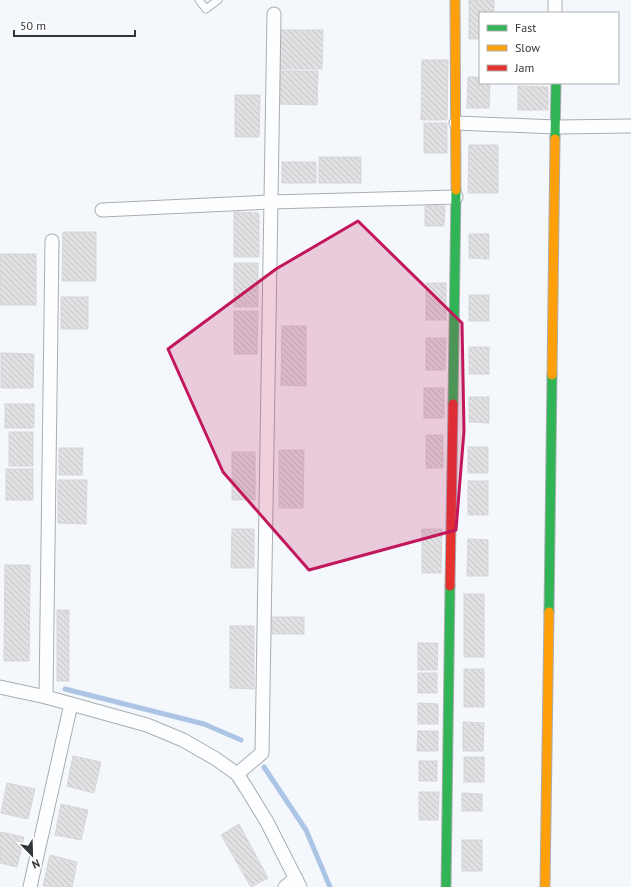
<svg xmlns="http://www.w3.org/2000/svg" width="631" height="887" font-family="'PT Sans',sans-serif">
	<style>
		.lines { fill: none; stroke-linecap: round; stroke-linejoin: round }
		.stream { stroke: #adc5e5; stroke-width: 5 }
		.building { fill: url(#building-back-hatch); stroke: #d6d5d7 }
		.lane-casing { stroke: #aaadb0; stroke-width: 9 }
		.street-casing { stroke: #aaadb0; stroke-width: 15 }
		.fast-casing { stroke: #aaadb0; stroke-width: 11 }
		.slow-casing { stroke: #aaadb0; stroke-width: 11 }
		.jam-casing { stroke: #aaadb0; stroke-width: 11 }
		.lane { stroke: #fdfeff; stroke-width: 7 }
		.street { stroke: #fdfeff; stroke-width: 13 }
		.fast { stroke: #30b455; stroke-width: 9 }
		.slow { stroke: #ff9f0a; stroke-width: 9 }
		.jam { stroke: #e5322d; stroke-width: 9 }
		.marked { fill: #c2185b; fill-opacity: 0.2; stroke: #c2185b; stroke-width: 3; stroke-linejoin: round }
	</style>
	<defs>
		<pattern id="building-back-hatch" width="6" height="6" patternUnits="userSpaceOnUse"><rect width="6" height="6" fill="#e1e0e2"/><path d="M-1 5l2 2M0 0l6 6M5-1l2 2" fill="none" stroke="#c2c1c3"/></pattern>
	</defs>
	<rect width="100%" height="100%" fill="#f4f8fc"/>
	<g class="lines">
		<g class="stream">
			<polyline points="65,689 204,724 241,740"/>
			<polyline points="264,767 306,830 330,887"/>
		</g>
	</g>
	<g class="building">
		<polygon points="469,0 494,0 494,13 480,13 480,39 469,39"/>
		<polygon points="280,30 323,30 322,69 280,69"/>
		<polygon points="422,60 448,60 447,120 421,120"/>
		<polygon points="280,71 318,71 317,105 280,104"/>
		<polygon points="468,77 480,77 480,83 490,83 489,108 467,108"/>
		<polygon points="518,86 548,87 548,110 518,110"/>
		<polygon points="235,95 260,95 259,137 235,137"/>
		<rect x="424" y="123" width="23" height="30"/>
		<polygon points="469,145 498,145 498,193 468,193"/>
		<rect x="319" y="157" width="42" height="26"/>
		<rect x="282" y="162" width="34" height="21"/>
		<polygon points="425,206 445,206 444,226 425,226"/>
		<polygon points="234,212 259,213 259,257 234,257"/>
		<polygon points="63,232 96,232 96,281 62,281"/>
		<polygon points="469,234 489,234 489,259 469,258"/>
		<rect x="0" y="254" width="36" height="51"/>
		<rect x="234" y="263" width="24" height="44"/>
		<rect x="426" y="283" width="20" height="37"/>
		<rect x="469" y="295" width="20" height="26"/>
		<rect x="61" y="297" width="27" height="32"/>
		<polygon points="234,311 258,311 257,354 234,354"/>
		<polygon points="282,326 306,326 306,386 281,385"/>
		<polygon points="426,338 446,338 445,370 426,370"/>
		<rect x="469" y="347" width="20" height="27"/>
		<polygon points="1,353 34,354 33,388 1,388"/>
		<rect x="424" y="388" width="20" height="30"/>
		<polygon points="469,397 489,397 489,423 469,422"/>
		<rect x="5" y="404" width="29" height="24"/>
		<rect x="9" y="432" width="24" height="34"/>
		<rect x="426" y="435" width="17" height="33"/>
		<rect x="468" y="447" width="20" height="26"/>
		<polygon points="59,448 83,448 82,475 59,475"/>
		<polygon points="279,450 304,450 303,508 279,508"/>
		<rect x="232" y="452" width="23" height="48"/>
		<rect x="6" y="469" width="27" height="31"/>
		<polygon points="58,480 87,480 86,524 58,523"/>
		<rect x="468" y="481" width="20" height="34"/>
		<polygon points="232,529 254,529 254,568 231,568"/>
		<polygon points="422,529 442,529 441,573 422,573"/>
		<polygon points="468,539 488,540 488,576 467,576"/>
		<polygon points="5,565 30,565 29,661 4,661"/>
		<rect x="464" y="594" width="20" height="63"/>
		<rect x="57" y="610" width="12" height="71"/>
		<rect x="272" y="617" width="32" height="17"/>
		<polygon points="230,626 254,626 254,689 230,688"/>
		<polygon points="418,643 438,643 437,670 418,670"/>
		<rect x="464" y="669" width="20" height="38"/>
		<rect x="418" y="673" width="19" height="20"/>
		<polygon points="418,703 438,704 438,724 418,724"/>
		<polygon points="463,722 484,723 483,751 463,751"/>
		<polygon points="418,731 438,731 438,751 417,751"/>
		<polygon points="73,756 101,762 94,793 67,786"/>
		<rect x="464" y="757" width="20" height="25"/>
		<rect x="419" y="761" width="18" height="20"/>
		<polygon points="7,783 35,789 28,819 1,813"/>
		<polygon points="419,792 439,792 438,820 419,820"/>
		<polygon points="462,793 482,794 482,811 462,811"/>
		<polygon points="61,804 88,810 81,840 55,835"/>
		<polygon points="239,824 268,878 251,887 221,835"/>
		<polygon points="0,832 24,837 17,867 0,863"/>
		<rect x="462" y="840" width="20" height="31"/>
		<polygon points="50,855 77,862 72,887 43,886"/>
	</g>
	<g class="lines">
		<g class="lane-casing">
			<polyline id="lane" points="199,0 206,9 218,0"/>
		</g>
		<g class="street-casing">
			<g id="street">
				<polyline points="555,0 555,13"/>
				<polyline points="456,123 556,127 631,126"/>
				<polyline points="102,210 271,202 456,197"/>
				<polyline points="0,687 46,697 147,725 183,740 216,759 237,774 245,786 267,822 300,887"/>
				<polyline points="46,697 52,241"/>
				<polyline points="237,774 262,753 274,14"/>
				<polyline points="30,887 71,704"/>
				<polyline points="285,887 296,878"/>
			</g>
		</g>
		<g class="fast-casing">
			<g id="fast">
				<polyline points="555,139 556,83"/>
				<polyline points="453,404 456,190"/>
				<polyline points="549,612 552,375"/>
				<polyline points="446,887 450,586"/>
			</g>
		</g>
		<g class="slow-casing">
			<g id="slow">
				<polyline points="455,0 456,190"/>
				<polyline points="552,375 555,139"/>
				<polyline points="545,887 549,612"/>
			</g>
		</g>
		<g class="jam-casing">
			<polyline id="jam" points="450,586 453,404"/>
		</g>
		<use href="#lane" class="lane"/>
		<use href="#street" class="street"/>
		<use href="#fast" class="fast"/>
		<use href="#slow" class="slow"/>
		<use href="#jam" class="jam"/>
	</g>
	<path class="marked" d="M358,221L462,323L464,431L456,530L309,570L223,472L168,349L276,269Z"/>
	<rect x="479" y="12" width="140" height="72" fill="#ffffff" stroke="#adafb0"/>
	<rect x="487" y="25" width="20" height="6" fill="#30b455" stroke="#adafb0"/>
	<text x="515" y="32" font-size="12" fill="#323639">Fast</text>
	<rect x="487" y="45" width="20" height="6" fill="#ff9f0a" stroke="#adafb0"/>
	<text x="515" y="52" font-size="12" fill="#323639">Slow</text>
	<rect x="487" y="65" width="20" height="6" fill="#e5322d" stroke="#adafb0"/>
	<text x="515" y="72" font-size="12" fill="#323639">Jam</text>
	<g transform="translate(32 855) rotate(157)" stroke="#ffffff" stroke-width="3" paint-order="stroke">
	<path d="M0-3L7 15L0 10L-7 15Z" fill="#323639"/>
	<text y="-6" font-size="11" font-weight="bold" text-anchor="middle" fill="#323639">N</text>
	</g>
	<path d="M14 30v6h121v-6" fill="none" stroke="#323639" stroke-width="2"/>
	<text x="20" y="30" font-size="12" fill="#323639" stroke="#ffffff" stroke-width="3" paint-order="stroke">50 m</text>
</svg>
